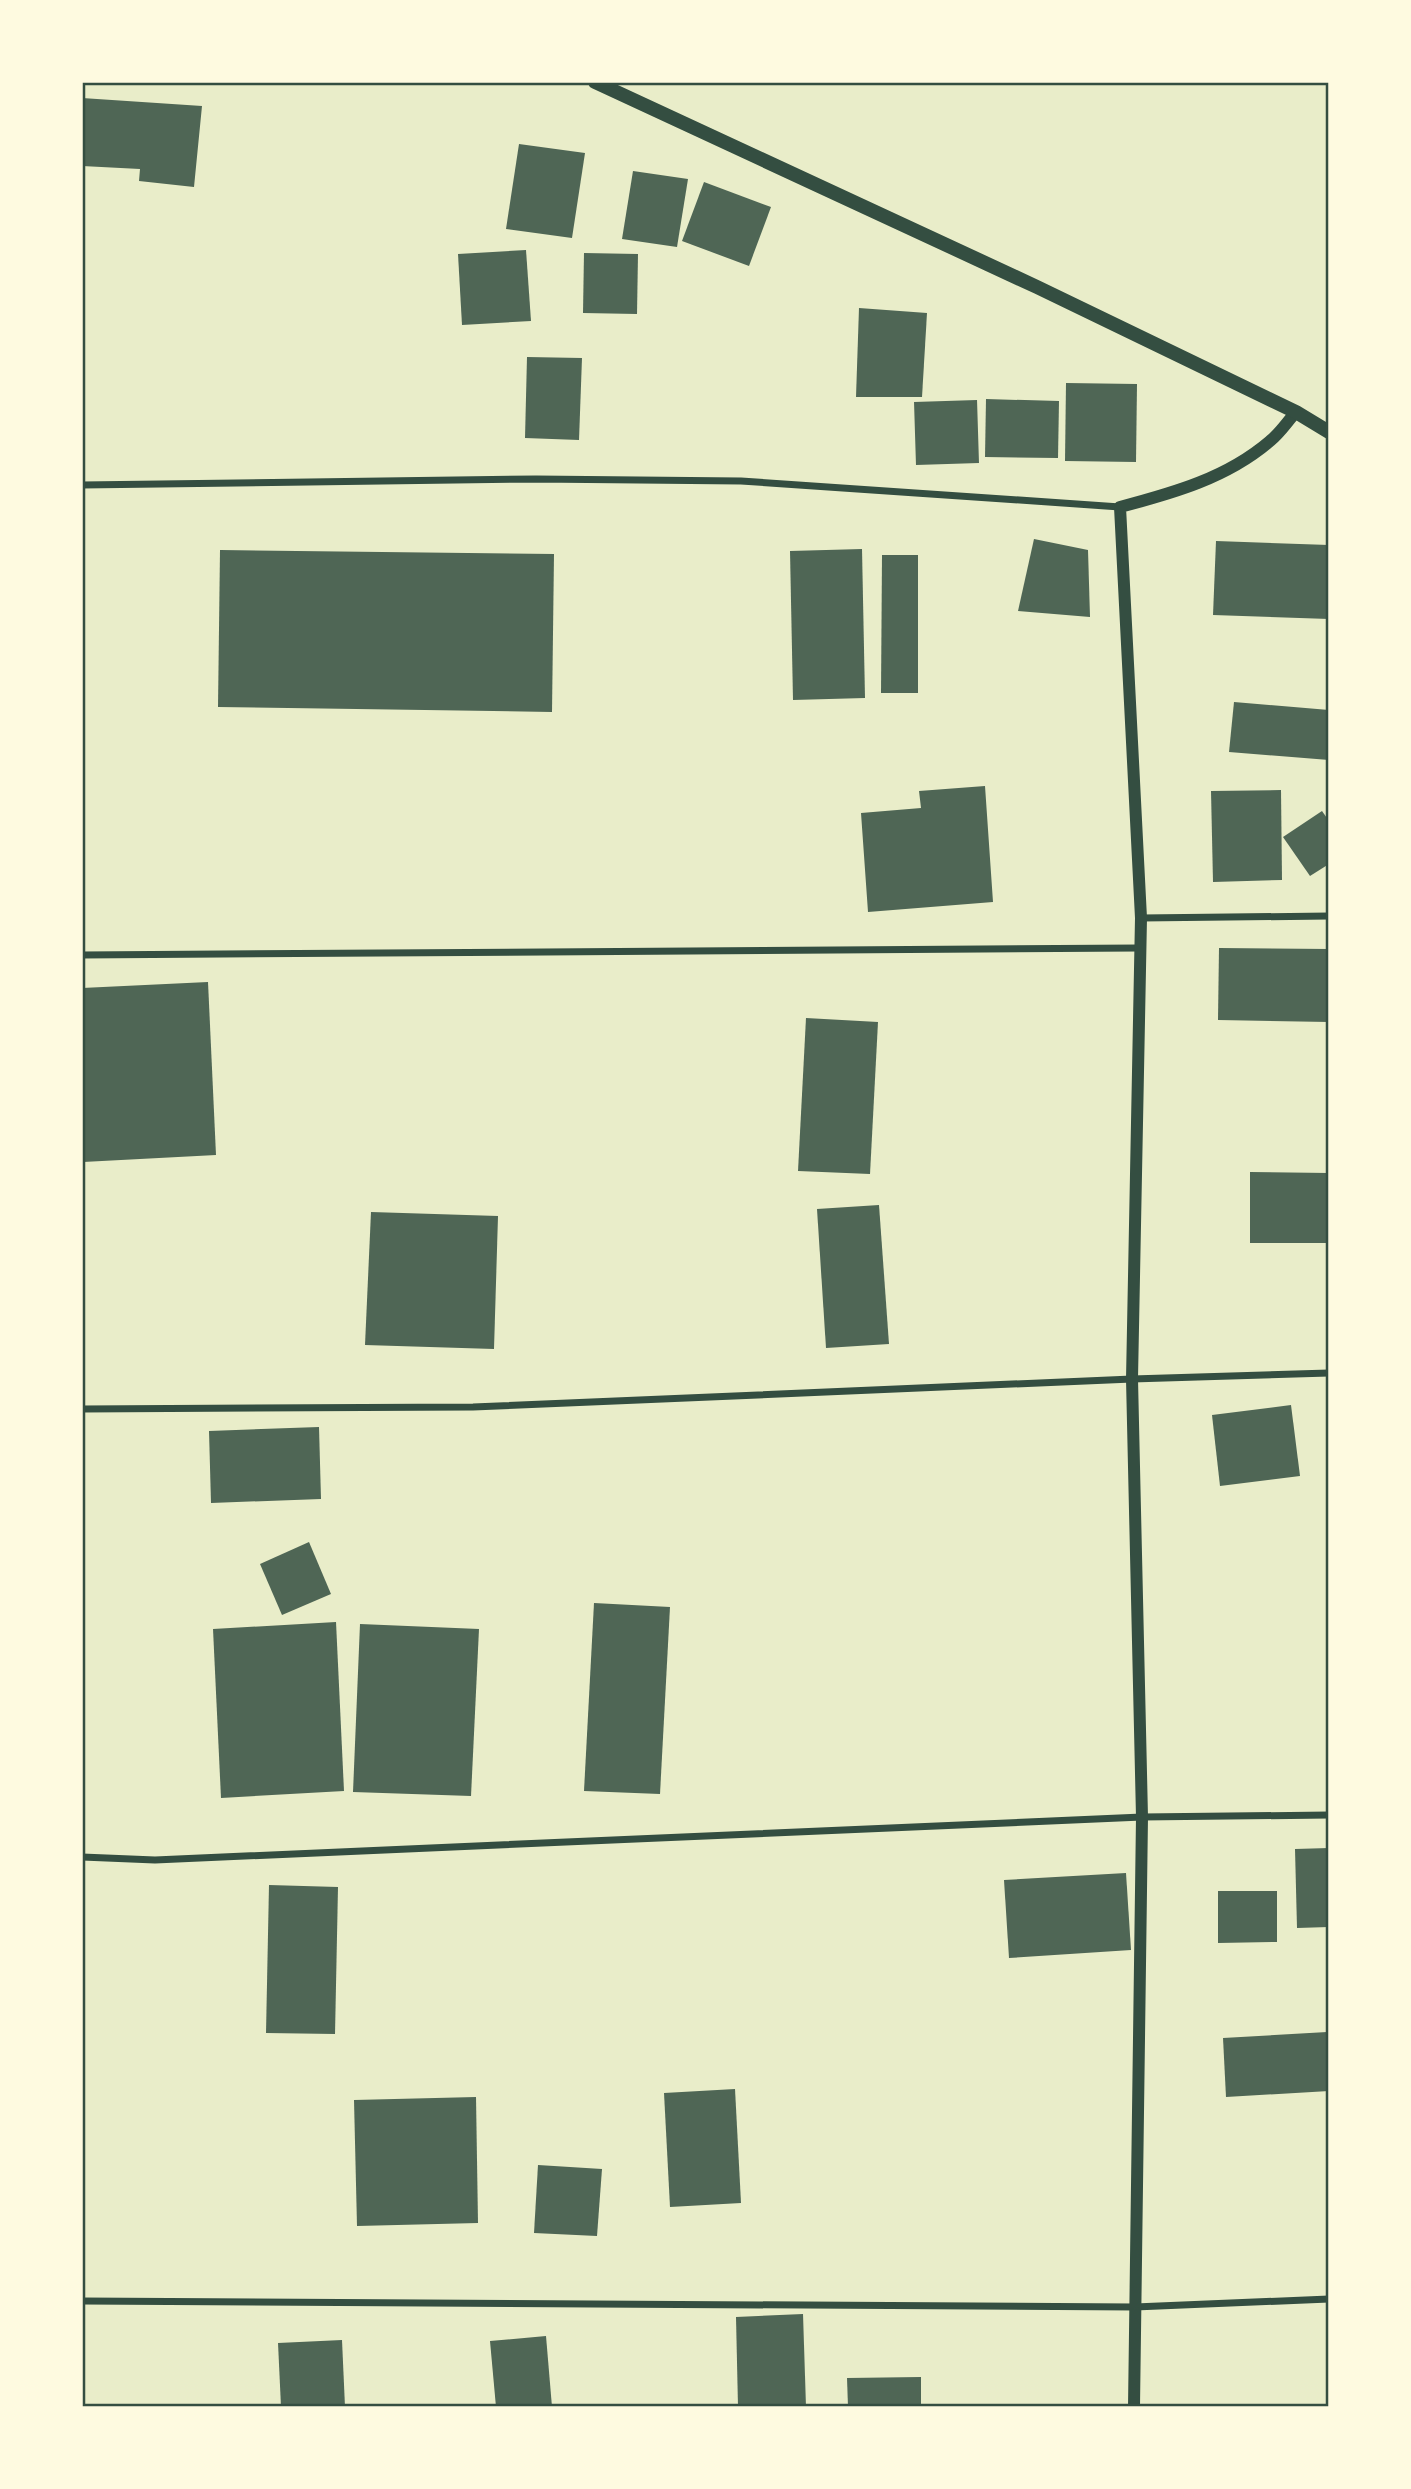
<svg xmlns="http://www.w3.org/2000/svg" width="1411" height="2489" font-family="'PT Sans Narrow',sans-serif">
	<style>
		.building { fill: #4f6655 }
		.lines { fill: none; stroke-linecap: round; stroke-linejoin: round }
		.minor { stroke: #344e41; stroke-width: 7 }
		.tertiary { stroke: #344e41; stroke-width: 12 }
		.secondary { stroke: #344e41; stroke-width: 14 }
		.neatline { fill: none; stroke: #344e41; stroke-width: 2.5 }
	</style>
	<rect width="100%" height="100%" fill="#e9edc9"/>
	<g class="building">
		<polygon points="82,98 202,106 194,187 139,181 140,169 82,166"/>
		<polygon points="519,144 585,153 572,238 506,229"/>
		<polygon points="633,171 688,179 677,247 622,239"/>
		<polygon points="704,182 771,207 749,266 682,241"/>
		<polygon points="526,250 531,321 462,325 458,254"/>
		<polygon points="584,253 638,254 637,314 583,313"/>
		<polygon points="859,308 927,313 922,397 856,397"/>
		<polygon points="527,357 582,358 579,440 525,438"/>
		<polygon points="1066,383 1137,384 1136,462 1065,461"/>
		<polygon points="986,399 1059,401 1058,458 985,457"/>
		<polygon points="977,400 979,463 916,465 914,402"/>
		<polygon points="1034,539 1088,550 1090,617 1018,611"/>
		<polygon points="1216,541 1329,545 1329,619 1213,615"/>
		<polygon points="862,549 865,698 793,700 790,551"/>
		<polygon points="220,550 554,554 552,712 218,707"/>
		<polygon points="882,555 918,555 918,693 881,693"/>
		<polygon points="1234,702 1329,710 1329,760 1229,752"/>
		<polygon points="985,786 993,902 868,912 861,813 921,808 919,791"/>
		<polygon points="1281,790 1282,880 1213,882 1211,791"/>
		<polygon points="1322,811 1329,821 1329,864 1310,876 1283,837"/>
		<polygon points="1219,948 1329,949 1329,1022 1218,1020"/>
		<polygon points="208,982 216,1155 83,1162 82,988"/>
		<polygon points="806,1018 878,1022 870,1174 798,1171"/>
		<polygon points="1250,1172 1329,1173 1329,1243 1250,1243"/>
		<polygon points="879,1205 889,1344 826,1348 817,1209"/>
		<polygon points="371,1212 498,1216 494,1349 365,1345"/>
		<polygon points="1291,1405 1300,1476 1220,1486 1212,1415"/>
		<polygon points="319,1427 321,1499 211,1503 209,1431"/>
		<polygon points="309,1542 331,1594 282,1615 260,1564"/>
		<polygon points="594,1603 670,1607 660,1794 584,1791"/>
		<polygon points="336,1622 344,1791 221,1798 213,1629"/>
		<polygon points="360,1624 479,1629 471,1796 353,1792"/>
		<polygon points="1329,1848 1329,1927 1297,1928 1295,1849"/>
		<polygon points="1126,1873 1131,1950 1009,1958 1004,1880"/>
		<polygon points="269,1885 338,1887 335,2034 266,2033"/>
		<polygon points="1218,1891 1277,1891 1277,1942 1218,1943"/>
		<polygon points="1327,2032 1329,2091 1226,2097 1223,2038"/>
		<polygon points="735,2089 741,2203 670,2207 664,2093"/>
		<polygon points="476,2097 478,2223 357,2226 354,2100"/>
		<polygon points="538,2165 602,2169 597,2236 534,2233"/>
		<polygon points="803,2314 806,2407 738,2407 736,2317"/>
		<polygon points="546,2336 552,2407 496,2407 490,2341"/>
		<polygon points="342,2340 345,2407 281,2407 278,2343"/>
		<polygon points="921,2377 921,2407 848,2407 847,2378"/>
	</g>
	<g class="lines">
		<g class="minor">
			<polyline points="82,485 536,479 741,481 1120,507"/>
			<polyline points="1141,918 1329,916"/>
			<polyline points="82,955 1139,948"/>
			<polyline points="82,1409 473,1407 1132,1379 1329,1373"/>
			<polyline points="82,1857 155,1860 1142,1817 1329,1815"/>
			<polyline points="82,2301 1135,2307 1329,2299"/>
		</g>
		<path class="tertiary" d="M1134,2407L1142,1817L1132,1379L1141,918L1120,507C1173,493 1227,478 1270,441C1280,433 1287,422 1296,412"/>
		<polyline class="secondary" points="595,82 1037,287 1296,412 1329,432"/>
	</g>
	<rect width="1411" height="2489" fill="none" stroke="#fefae0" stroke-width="168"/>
	<rect x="84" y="84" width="1243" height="2321" class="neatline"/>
</svg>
